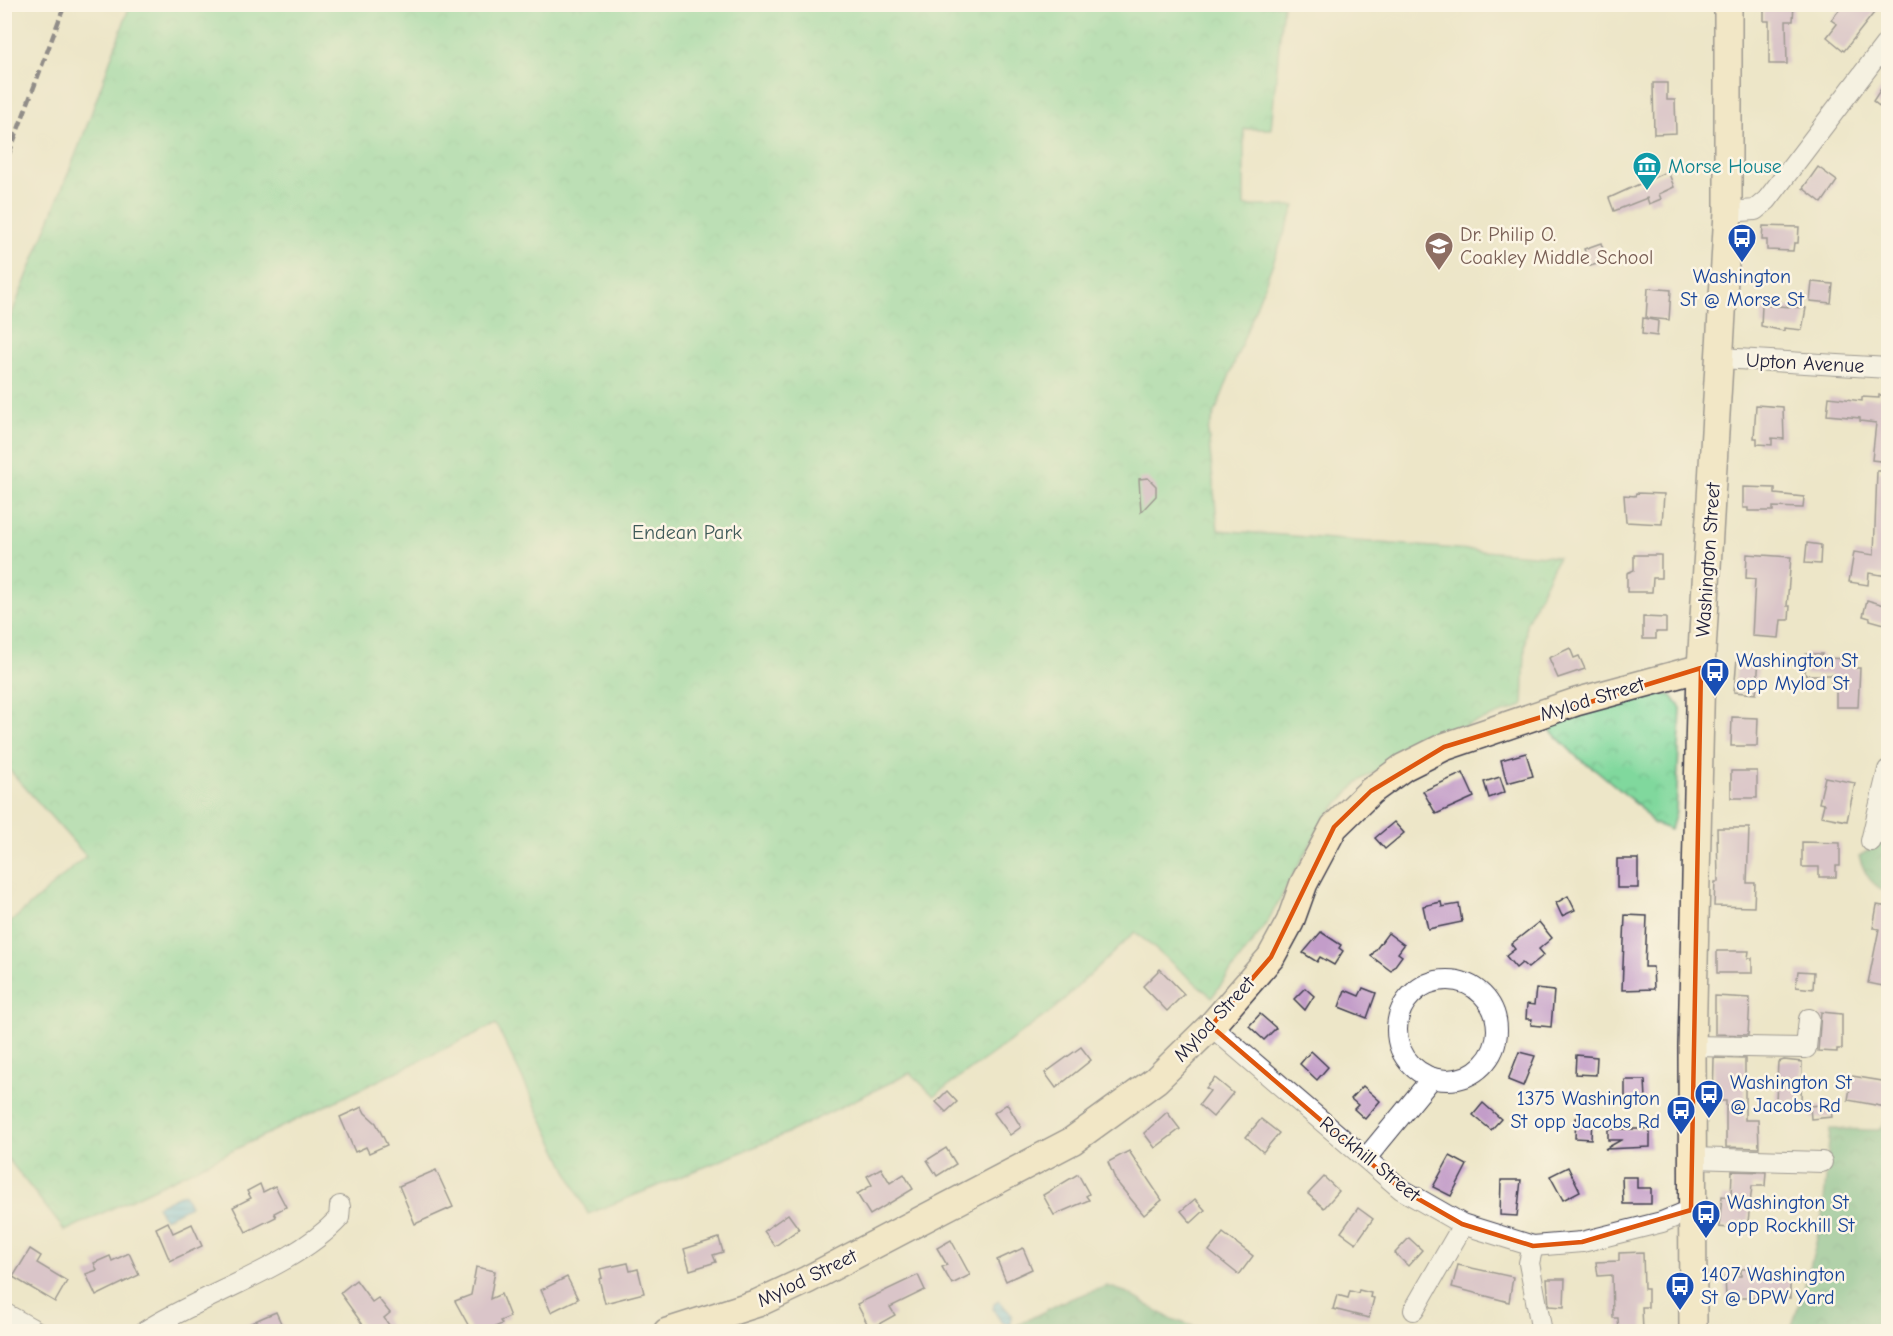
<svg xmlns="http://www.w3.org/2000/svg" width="1893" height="1336" font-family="'Comic Neue',sans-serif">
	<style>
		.forest { fill: url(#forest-crowns); stroke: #456d60; stroke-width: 1.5 }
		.park { fill: url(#park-crowns); stroke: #517d6c; stroke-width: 1.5 }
		.water { fill: url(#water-rules); stroke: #467292; stroke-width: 1.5 }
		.building { fill: #c39dc9 }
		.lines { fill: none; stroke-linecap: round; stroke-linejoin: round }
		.street-casing { stroke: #403f50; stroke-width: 22 }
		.secondary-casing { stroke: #403f50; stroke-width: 30 }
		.street { stroke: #fff; stroke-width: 20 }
		.secondary { stroke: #f8e8c3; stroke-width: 27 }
		.rail { stroke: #22223b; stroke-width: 4.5; stroke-dasharray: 9 4.5; stroke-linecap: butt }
		.marked { fill: none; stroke: #de560e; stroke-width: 4.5; stroke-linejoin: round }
		.labels { text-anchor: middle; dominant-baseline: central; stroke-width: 5; stroke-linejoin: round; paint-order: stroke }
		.culture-label { font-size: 20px; fill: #0d838f; stroke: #fcf5e5; text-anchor: start }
		.education-label { font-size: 20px; fill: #785e54; stroke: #fcf5e5; text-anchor: start }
		.transit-label { font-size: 20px; fill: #164399; stroke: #fcf5e5; text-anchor: start }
		.street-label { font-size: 20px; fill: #22223b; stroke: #fcf5e5 }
		.park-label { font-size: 20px; fill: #3e5958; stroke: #fcf5e5 }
	</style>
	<defs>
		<pattern id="forest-crowns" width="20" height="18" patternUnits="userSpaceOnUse" patternTransform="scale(1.5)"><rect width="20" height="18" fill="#68b884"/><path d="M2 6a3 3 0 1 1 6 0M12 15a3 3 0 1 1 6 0" fill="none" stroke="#55956d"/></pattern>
		<pattern id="park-crowns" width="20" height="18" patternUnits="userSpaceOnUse" patternTransform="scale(1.5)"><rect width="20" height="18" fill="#80d89d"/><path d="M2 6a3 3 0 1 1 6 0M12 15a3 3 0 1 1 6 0" fill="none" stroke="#6eb988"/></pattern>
		<pattern id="water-rules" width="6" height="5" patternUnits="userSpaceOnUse" patternTransform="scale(1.5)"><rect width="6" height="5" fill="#6bc1e8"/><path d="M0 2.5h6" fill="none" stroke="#589cbd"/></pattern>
	</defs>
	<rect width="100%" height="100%" fill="#fcf5e5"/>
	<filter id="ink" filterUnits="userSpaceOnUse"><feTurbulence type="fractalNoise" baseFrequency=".0167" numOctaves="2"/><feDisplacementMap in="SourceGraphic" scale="12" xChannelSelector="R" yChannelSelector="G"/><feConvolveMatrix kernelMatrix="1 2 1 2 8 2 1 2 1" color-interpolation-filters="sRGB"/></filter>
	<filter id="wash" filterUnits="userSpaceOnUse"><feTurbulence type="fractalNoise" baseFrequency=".008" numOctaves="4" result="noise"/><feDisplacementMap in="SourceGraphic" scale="24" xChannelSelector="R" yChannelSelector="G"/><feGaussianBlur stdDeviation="1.35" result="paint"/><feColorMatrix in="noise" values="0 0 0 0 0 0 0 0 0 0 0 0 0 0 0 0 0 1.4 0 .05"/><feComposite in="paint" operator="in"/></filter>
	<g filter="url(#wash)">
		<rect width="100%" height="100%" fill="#ede6c8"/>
		<g class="forest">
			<path d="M1880,843L1888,844V893C1871,885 1865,875 1859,856Z"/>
			<polygon points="1888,1117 1888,1331 1790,1332 1810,1268 1823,1213 1830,1129 1879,1130"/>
			<polygon points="1107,1286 1128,1293 1169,1318 1207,1331 1006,1331 1064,1301"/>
		</g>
		<g class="park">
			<polygon points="130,5 1283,5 1271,129 1244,129 1244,206 1295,206 1208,431 1218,530 1558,557 1526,624 1523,706 1425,740 1358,782 1325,818 1266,924 1212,997 1135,932 1053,1010 934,1096 910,1073 779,1137 588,1214 496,1024 65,1231 5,1155 4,928 86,856 5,765 5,331 85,131"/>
			<polygon points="1657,693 1671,695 1681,708 1676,811 1671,830 1653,823 1639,806 1595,769 1579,759 1545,725"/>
		</g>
		<g class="water">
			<polygon points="184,1193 190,1206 164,1219 157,1206"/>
			<polygon points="999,1301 1012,1315 1011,1324 1002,1323 993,1309 994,1304"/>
		</g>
		<g id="blocks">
			<g class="building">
				<polygon points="1764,4 1794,4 1793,21 1786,21 1787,64 1769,64 1769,21 1764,21"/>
				<polygon points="1844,4 1881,4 1844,51 1827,37 1837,24 1831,20"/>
				<polygon points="1888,78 1888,113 1873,101"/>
				<polygon points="1653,83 1667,83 1667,100 1675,100 1676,133 1654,134"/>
				<polygon points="1818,167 1837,181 1822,203 1803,188"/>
				<polygon points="1668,171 1674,187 1659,194 1661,199 1649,204 1647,198 1614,211 1609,198"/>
				<polygon points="1763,226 1799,227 1798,243 1794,243 1793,251 1767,250 1767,240 1762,240"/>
				<polygon points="1601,243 1607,261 1590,266 1584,249"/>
				<polygon points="1812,282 1833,284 1831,303 1810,301"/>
				<polygon points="1648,288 1671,290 1669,320 1646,318"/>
				<polygon points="1762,305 1806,308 1802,330 1784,328 1784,331 1761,326"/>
				<polygon points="1643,318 1658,321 1657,336 1642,334"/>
				<polygon points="1879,395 1888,395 1888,462 1872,460 1876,423 1860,421 1860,418 1827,415 1829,397 1862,401 1862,397 1879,398"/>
				<polygon points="1756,405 1783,407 1784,439 1772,438 1772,445 1757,444 1757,438 1754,438"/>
				<polygon points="1877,471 1888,471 1888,576 1869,573 1868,585 1849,582 1854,552 1874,555"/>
				<polygon points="1148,478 1156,486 1156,496 1141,512 1139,479"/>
				<polygon points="1743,487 1775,488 1775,494 1804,497 1803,508 1773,507 1773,511 1748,511 1748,508 1743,508"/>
				<polygon points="1636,493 1664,494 1662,524 1626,522 1624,495 1635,496"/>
				<polygon points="1807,543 1821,545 1820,564 1805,563"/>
				<polygon points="1747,554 1791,557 1787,606 1790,606 1789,620 1781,620 1779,638 1752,636 1755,579 1746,578"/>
				<polygon points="1634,555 1661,555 1661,578 1653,578 1652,592 1627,592 1627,573 1634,570"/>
				<polygon points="1867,600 1888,606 1888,625 1870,620 1870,618 1863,616"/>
				<polygon points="1643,617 1666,618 1666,632 1656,632 1656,639 1643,639"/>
				<polygon points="1570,648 1574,658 1579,656 1585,669 1558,678 1549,658"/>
				<polygon points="1806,654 1822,654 1821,658 1855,659 1855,668 1860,668 1858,707 1836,707 1836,683 1831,683 1831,675 1805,675"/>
				<polygon points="1737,658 1759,660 1756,694 1734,692"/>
				<polygon points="1732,717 1758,718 1757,746 1731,746"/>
				<polygon points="1526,753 1533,776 1507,783 1501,760"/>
				<rect x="1731" y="771" width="26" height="27"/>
				<polygon points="1463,773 1474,797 1436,814 1423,791"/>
				<polygon points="1500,777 1505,792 1489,798 1484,782"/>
				<polygon points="1825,777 1855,783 1847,821 1821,816 1824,804 1819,803"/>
				<polygon points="1394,822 1404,833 1385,849 1375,838"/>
				<polygon points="1717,828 1749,828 1747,883 1755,883 1754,907 1714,906 1715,882 1718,882"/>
				<polygon points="1802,842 1840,843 1840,866 1836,866 1836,877 1819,877 1819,867 1802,867"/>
				<rect x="1617" y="859" width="21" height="29"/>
				<polygon points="1568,896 1575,910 1562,916 1556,903"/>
				<polygon points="1441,902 1442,907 1459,904 1462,922 1428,929 1423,906"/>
				<polygon points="1877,905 1888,907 1888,987 1868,983 1879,929 1873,928"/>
				<polygon points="1625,915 1647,916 1645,967 1653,967 1654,989 1622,990"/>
				<polygon points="1539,922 1552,938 1539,949 1544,955 1528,968 1522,963 1516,968 1506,956 1515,949 1511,944"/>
				<polygon points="1321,932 1341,945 1339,948 1343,951 1334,965 1320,957 1317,962 1303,953"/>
				<polygon points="1388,933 1404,945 1398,953 1402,956 1391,971 1371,956"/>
				<polygon points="1717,951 1749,951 1748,958 1752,958 1752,973 1717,973"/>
				<polygon points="1160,969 1184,994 1167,1011 1143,986"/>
				<polygon points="1798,971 1814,972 1813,989 1796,987"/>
				<polygon points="1305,988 1314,996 1305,1010 1294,999"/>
				<polygon points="1363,988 1376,993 1367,1018 1339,1007 1345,990 1359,996"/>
				<polygon points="1536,989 1554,991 1551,1027 1531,1025 1532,1019 1526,1019 1527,1004 1534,1005"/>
				<polygon points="1715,996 1750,998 1748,1035 1715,1034"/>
				<polygon points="1821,1012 1842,1014 1842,1049 1837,1049 1837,1052 1818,1051"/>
				<polygon points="1260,1014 1276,1028 1264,1040 1249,1026"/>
				<polygon points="1081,1047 1091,1060 1056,1088 1045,1073"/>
				<polygon points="1311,1051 1328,1067 1317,1080 1300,1064"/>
				<polygon points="1519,1052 1535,1056 1523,1086 1508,1080"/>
				<polygon points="1576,1055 1597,1057 1596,1075 1575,1074"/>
				<polygon points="1714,1058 1745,1059 1745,1120 1758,1120 1759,1148 1726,1147 1726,1101 1713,1101"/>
				<polygon points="1784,1060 1802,1062 1801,1101 1776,1101 1778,1062"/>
				<polygon points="1852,1076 1888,1082 1886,1107 1848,1100"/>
				<polygon points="1215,1078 1233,1093 1213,1117 1199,1105 1210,1091 1206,1088"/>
				<polygon points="1625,1080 1645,1080 1646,1099 1625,1099"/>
				<polygon points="1363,1086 1380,1101 1365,1119 1354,1109 1358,1105 1351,1099"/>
				<polygon points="947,1091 957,1102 946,1112 936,1102"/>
				<polygon points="1483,1103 1501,1119 1491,1130 1473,1115"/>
				<polygon points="1007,1104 1021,1127 1010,1135 994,1113"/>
				<polygon points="1830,1104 1832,1117 1811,1119 1810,1106"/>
				<polygon points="362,1107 365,1113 376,1123 387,1145 369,1153 366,1147 355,1152 340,1117"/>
				<polygon points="1167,1112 1180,1129 1155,1148 1144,1133"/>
				<polygon points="1576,1118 1592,1119 1591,1139 1575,1138"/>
				<polygon points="1261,1119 1279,1133 1263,1152 1246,1137"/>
				<polygon points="1650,1125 1650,1147 1605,1149 1621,1140 1608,1140 1608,1129 1644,1129"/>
				<polygon points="946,1148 956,1164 937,1176 927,1160"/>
				<polygon points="1129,1151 1162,1200 1144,1215 1116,1181 1108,1162"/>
				<polygon points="1450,1156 1467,1165 1451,1196 1433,1187"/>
				<polygon points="1568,1167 1580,1191 1563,1200 1550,1176"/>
				<polygon points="881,1168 890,1183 904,1174 913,1189 870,1215 857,1194 872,1185 867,1176"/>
				<polygon points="436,1170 453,1207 415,1224 399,1186"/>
				<polygon points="1732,1171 1766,1172 1765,1186 1752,1186 1748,1222 1739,1221 1738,1229 1719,1227 1722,1196 1731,1197"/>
				<polygon points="1078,1174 1089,1194 1086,1196 1089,1200 1054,1215 1043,1195"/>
				<polygon points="1324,1177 1339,1191 1324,1208 1308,1194"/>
				<polygon points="1622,1177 1637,1177 1637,1188 1651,1188 1651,1204 1623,1204"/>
				<polygon points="1501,1180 1521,1180 1517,1216 1500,1215"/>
				<polygon points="260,1184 263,1192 275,1186 286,1207 274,1213 276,1217 246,1232 233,1207 251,1198 247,1191"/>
				<polygon points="1195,1199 1205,1210 1191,1223 1181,1211"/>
				<polygon points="1358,1208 1373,1219 1356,1243 1341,1232"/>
				<polygon points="788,1214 799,1229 775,1246 764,1231"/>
				<polygon points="168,1222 173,1233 192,1224 202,1246 170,1261 156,1228"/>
				<polygon points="1223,1233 1253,1256 1239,1275 1209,1251"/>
				<polygon points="719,1238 723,1252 713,1255 716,1262 690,1270 684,1249"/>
				<polygon points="1409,1238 1422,1250 1408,1266 1395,1253"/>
				<polygon points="951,1240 970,1275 952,1284 942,1267 947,1265 937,1248"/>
				<polygon points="1023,1248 1032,1269 1006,1281 997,1260"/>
				<polygon points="30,1249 41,1256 37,1263 67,1281 55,1302 13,1277"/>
				<polygon points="1643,1252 1644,1289 1648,1289 1648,1307 1642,1307 1643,1332 1619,1332 1618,1318 1613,1318 1612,1275 1598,1276 1596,1262 1619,1261 1619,1253"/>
				<polygon points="129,1253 139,1275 96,1296 86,1274 97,1270 94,1263 110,1256 112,1261"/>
				<polygon points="628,1263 630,1271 638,1269 644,1293 605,1303 599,1279 602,1278 600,1269"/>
				<polygon points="1458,1265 1513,1277 1509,1302 1452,1287"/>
				<polygon points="476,1267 495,1271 490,1299 501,1294 510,1317 500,1321 502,1324 484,1332 472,1332 455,1301 471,1295"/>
				<polygon points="1741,1269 1763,1269 1763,1273 1790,1273 1790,1298 1726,1298 1725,1276 1741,1276"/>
				<polygon points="918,1275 925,1290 890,1307 895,1315 870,1329 857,1304"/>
				<polygon points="567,1277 578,1299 551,1312 541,1290"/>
				<polygon points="1547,1279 1565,1279 1564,1307 1549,1306"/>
				<polygon points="356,1280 372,1302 378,1298 390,1313 384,1318 394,1332 368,1332 340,1293"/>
				<polygon points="1359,1290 1371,1293 1370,1297 1374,1298 1369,1318 1333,1309 1337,1295 1348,1298 1350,1291 1358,1293"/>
				<polygon points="276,1312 285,1332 231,1332 264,1317"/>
			</g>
		</g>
	</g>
	<g filter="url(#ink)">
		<use href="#blocks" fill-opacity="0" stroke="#403f50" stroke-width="1.5"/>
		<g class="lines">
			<g class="street-casing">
				<g id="street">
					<polyline points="1728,212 1755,210 1767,200 1888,41"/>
					<polyline points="1721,358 1888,368"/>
					<polyline points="1871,841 1888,770"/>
					<circle cx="1447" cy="1030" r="50"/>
					<polyline points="1211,1026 1401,1189 1462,1224 1533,1246 1582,1242 1662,1222 1691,1210"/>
					<polyline points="1692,1046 1806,1048 1809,1019"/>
					<polyline points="1367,1157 1432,1078"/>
					<polyline points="1693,1158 1822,1162"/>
					<polyline points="1533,1246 1529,1263 1542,1332"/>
					<polyline points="1414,1310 1463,1225"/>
					<polyline points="4,1313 38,1332"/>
					<path d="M144,1332C204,1293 293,1268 339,1218L340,1206"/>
				</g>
			</g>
			<g class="secondary-casing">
				<g id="secondary">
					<polyline points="667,1332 758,1303 807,1280 1072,1141 1156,1080 1211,1026 1271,957 1290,922 1304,883 1334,827 1371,791 1404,767 1444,747 1576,702 1701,668"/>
					<polyline points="1693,1332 1692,1046 1701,668 1728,212 1728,4"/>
				</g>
			</g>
			<use href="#street" class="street"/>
			<use href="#secondary" class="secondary"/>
			<polyline class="rail" points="4,167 65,4"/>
		</g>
	</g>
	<path d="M0 0H1893V1336H0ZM1701,668L1691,1210L1582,1242L1533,1246L1462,1224L1401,1189L1211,1026L1271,957L1334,827L1371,791L1444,747Z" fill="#ede6c8" fill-opacity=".55" fill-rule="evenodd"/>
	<path class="marked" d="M1701,668L1691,1210L1582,1242L1533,1246L1462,1224L1401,1189L1211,1026L1271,957L1334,827L1371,791L1444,747Z"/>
	<defs>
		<g id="museum-pin" transform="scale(1.5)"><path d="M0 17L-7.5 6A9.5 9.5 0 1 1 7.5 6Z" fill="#0f9aa8" stroke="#fcf5e5"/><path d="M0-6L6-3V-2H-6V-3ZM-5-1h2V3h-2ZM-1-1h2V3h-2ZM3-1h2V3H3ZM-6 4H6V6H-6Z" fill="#fff"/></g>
		<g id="bus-pin" transform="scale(1.5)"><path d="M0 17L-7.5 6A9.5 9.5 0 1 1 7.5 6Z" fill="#1a4fb4" stroke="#fcf5e5"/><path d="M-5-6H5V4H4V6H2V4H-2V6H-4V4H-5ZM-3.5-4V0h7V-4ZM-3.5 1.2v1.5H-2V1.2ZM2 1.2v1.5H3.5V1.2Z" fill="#fff"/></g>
		<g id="school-pin" transform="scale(1.5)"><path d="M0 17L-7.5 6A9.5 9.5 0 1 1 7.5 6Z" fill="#8d6e63" stroke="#fcf5e5"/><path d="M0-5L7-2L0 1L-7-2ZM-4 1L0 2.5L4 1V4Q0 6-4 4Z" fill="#fff"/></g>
	</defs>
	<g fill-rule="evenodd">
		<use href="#museum-pin" x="1647" y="166"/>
		<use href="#bus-pin" x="1742" y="238"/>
		<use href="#school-pin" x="1439" y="246"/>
		<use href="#bus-pin" x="1715" y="672"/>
		<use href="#bus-pin" x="1709" y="1094"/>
		<use href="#bus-pin" x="1681" y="1110"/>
		<use href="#bus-pin" x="1706" y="1214"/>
		<use href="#bus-pin" x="1680" y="1286"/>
	</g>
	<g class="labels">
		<g class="culture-label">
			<text x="1668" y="166">Morse House</text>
		</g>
		<g class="education-label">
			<text x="1460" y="234">Dr. Philip O.<tspan x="1460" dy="23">Coakley Middle School</tspan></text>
		</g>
		<g class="transit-label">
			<text x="1742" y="276" text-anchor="middle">Washington<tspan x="1742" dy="23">St @ Morse St</tspan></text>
			<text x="1736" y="660">Washington St<tspan x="1736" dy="23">opp Mylod St</tspan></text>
			<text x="1730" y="1082">Washington St<tspan x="1730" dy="23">@ Jacobs Rd</tspan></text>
			<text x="1660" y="1098" text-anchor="end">1375 Washington<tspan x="1660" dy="23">St opp Jacobs Rd</tspan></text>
			<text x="1727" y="1202">Washington St<tspan x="1727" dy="23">opp Rockhill St</tspan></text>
			<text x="1701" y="1274">1407 Washington<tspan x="1701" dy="23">St @ DPW Yard</tspan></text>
		</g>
		<g class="street-label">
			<text transform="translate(1805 363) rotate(3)">Upton Avenue</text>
			<text transform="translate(1708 560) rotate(-86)">Washington Street</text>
			<text transform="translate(1592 699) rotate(-17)">Mylod Street</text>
			<text transform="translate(1214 1019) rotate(-47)">Mylod Street</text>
			<text transform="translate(1370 1159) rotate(39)">Rockhill Street</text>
			<text transform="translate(807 1278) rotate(-26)">Mylod Street</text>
		</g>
		<g class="park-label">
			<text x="687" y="532">Endean Park</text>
		</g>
	</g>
	<rect width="1893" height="1336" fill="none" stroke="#fcf5e5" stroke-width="24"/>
</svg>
